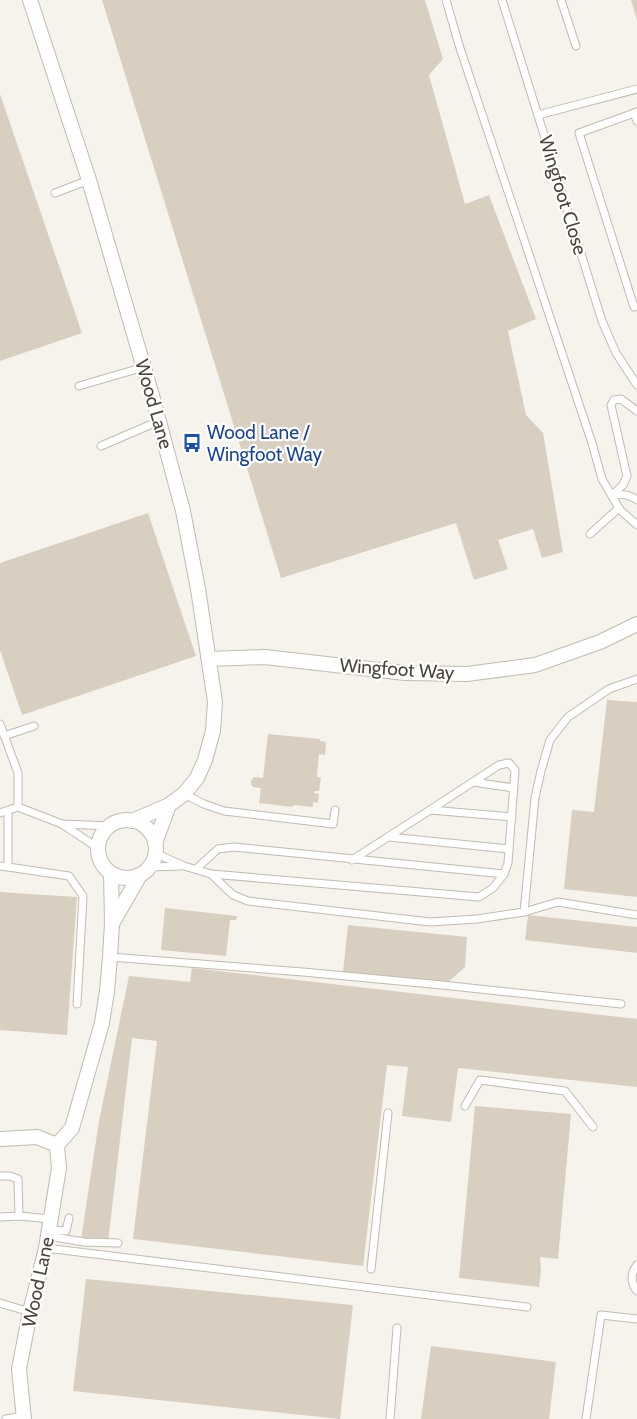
<svg xmlns="http://www.w3.org/2000/svg" width="637" height="1419" font-family="Cabin,sans-serif">
	<style>
		.building { fill: #d8cfc1 }
		.lines { fill: none; stroke-linecap: round; stroke-linejoin: round }
		.lane-casing { stroke: #c2bbae; stroke-width: 9 }
		.street-casing { stroke: #c2bbae; stroke-width: 16 }
		.lane { stroke: #fff; stroke-width: 7 }
		.street { stroke: #fff; stroke-width: 14 }
		.labels { text-anchor: middle; dominant-baseline: central; stroke-width: 4.5; stroke-linejoin: round; paint-order: stroke }
		.street-label { font-size: 19px; fill: #4b4439; stroke: #fff }
		.transit-label { font-size: 19px; fill: #164399; stroke: #fff; text-anchor: start }
	</style>
	<rect width="100%" height="100%" fill="#f6f3ec"/>
	<g class="building">
		<polygon points="102,0 425,0 443,59 429,75 465,204 489,195 536,319 508,331 526,415 543,433 563,552 542,558 533,529 498,540 508,569 474,580 456,523 281,578"/>
		<polygon points="631,0 637,0 637,20"/>
		<polygon points="0,94 82,333 0,361"/>
		<polygon points="148,513 196,656 22,715 0,650 0,563"/>
		<polygon points="607,700 637,702 637,897 564,889 572,810 594,812"/>
		<polygon points="268,734 320,739 320,741 326,742 325,755 319,754 317,777 321,777 319,791 315,791 314,793 319,794 318,803 313,802 313,807 293,805 293,807 259,803 261,788 253,787 251,784 251,781 254,777 263,778"/>
		<polygon points="0,892 77,897 67,1035 0,1030"/>
		<polygon points="165,908 237,916 236,920 230,920 226,956 161,950"/>
		<polygon points="528,915 637,927 637,953 525,940"/>
		<polygon points="348,925 467,937 465,967 447,983 343,972"/>
		<polygon points="192,968 637,1019 637,1087 458,1068 451,1122 402,1116 408,1067 387,1065 363,1266 133,1239 157,1041 132,1038 108,1242 81,1239 99,1121 129,976 190,982"/>
		<polygon points="475,1106 571,1114 558,1259 540,1257 541,1271 539,1287 459,1278"/>
		<polygon points="86,1279 353,1305 340,1419 73,1391"/>
		<polygon points="431,1346 556,1362 549,1419 421,1419"/>
	</g>
	<g class="lines">
		<g class="lane-casing">
			<g id="lane">
				<polyline points="446,0 459,45 592,443 602,479 620,510 637,525"/>
				<polyline points="502,0 602,321 616,353 637,385"/>
				<polyline points="561,0 576,46"/>
				<polyline points="637,112 579,133 634,307 637,306"/>
				<polyline points="634,113 637,121"/>
				<polyline points="538,115 637,89"/>
				<polyline points="55,193 89,180"/>
				<polyline points="79,386 144,367"/>
				<path d="M637,411L621,399L614,400L611,405L627,476L623,485L612,495C622,494 629,494 637,500"/>
				<polyline points="101,446 159,421"/>
				<polyline points="590,534 619,508"/>
				<polyline points="0,724 18,773 18,807 62,824 98,848"/>
				<polyline points="4,736 34,726"/>
				<polyline points="473,782 514,788"/>
				<polyline points="184,794 204,804 224,811 333,824 335,810"/>
				<polyline points="430,810 512,817"/>
				<polyline points="0,813 18,807"/>
				<polyline points="62,824 110,826"/>
				<polyline points="389,837 509,849"/>
				<polyline points="155,853 184,866 211,874 233,895 248,901 430,922 477,919 524,912 558,902 637,915"/>
				<polyline points="0,866 8,867 8,811"/>
				<polyline points="8,867 69,876 83,896 77,1004"/>
				<polyline points="150,867 181,866"/>
				<polyline points="196,869 218,849 234,847 504,874 508,863 515,770 509,763 499,765 430,810 352,860"/>
				<polyline points="211,874 479,897 493,888 504,874"/>
				<polyline points="524,912 535,798 541,771 550,740 568,717 609,689 637,679"/>
				<polyline points="110,957 303,972 442,985 621,1004"/>
				<polyline points="465,1106 480,1080 565,1091 593,1127"/>
				<polyline points="0,1176 10,1176 18,1179 19,1216"/>
				<polyline points="0,1217 19,1216 51,1219"/>
				<polyline points="49,1230 66,1231 69,1218"/>
				<polyline points="48,1236 84,1242 118,1243"/>
				<polyline points="46,1248 527,1307"/>
				<path d="M637,1265C631,1273 630,1282 637,1291"/>
				<polyline points="371,1269 388,1113"/>
				<polyline points="0,1303 30,1312"/>
				<polyline points="6,1419 24,1416"/>
				<polyline points="390,1419 397,1328"/>
				<polyline points="586,1419 601,1315 637,1319"/>
			</g>
		</g>
		<g class="street-casing">
			<g id="street">
				<polyline points="30,0 89,180 153,399 183,511 198,589 215,702 213,731 205,760 197,778 184,794 169,805 132,821"/>
				<polyline points="209,659 265,657 405,673 467,674 535,665 600,642 637,624"/>
				<circle cx="127" cy="849" r="29"/>
				<polyline points="155,843 169,805"/>
				<polyline points="113,922 140,875"/>
				<polyline points="0,1139 37,1137 57,1145"/>
				<polyline points="24,1419 19,1369 30,1312 46,1248 59,1168 57,1145 72,1128 102,1023 107,991 110,957 112,923 111,873"/>
			</g>
		</g>
		<use href="#lane" class="lane"/>
		<use href="#street" class="street"/>
	</g>
	<defs>
		<g id="bus-bare" transform="scale(1.5)"><path d="M-5-6H5V4H4V6H2V4H-2V6H-4V4H-5ZM-3.5-4V0h7V-4ZM-3.5 1.2v1.5H-2V1.2ZM2 1.2v1.5H3.5V1.2Z" fill="#1a4fb4" stroke="#fff" stroke-width="2.5" paint-order="stroke"/></g>
	</defs>
	<g fill-rule="evenodd">
		<use href="#bus-bare" x="192" y="443"/>
	</g>
	<g class="labels">
		<g class="street-label">
			<text transform="translate(563 195) rotate(73)">Wingfoot Close</text>
			<text transform="translate(154 404) rotate(74)">Wood Lane</text>
			<text transform="translate(397 669) rotate(4)">Wingfoot Way</text>
			<text transform="translate(38 1282) rotate(-78)">Wood Lane</text>
		</g>
		<g class="transit-label">
			<text x="207" y="432">Wood Lane /<tspan x="207" dy="22">Wingfoot Way</tspan></text>
		</g>
	</g>
</svg>
